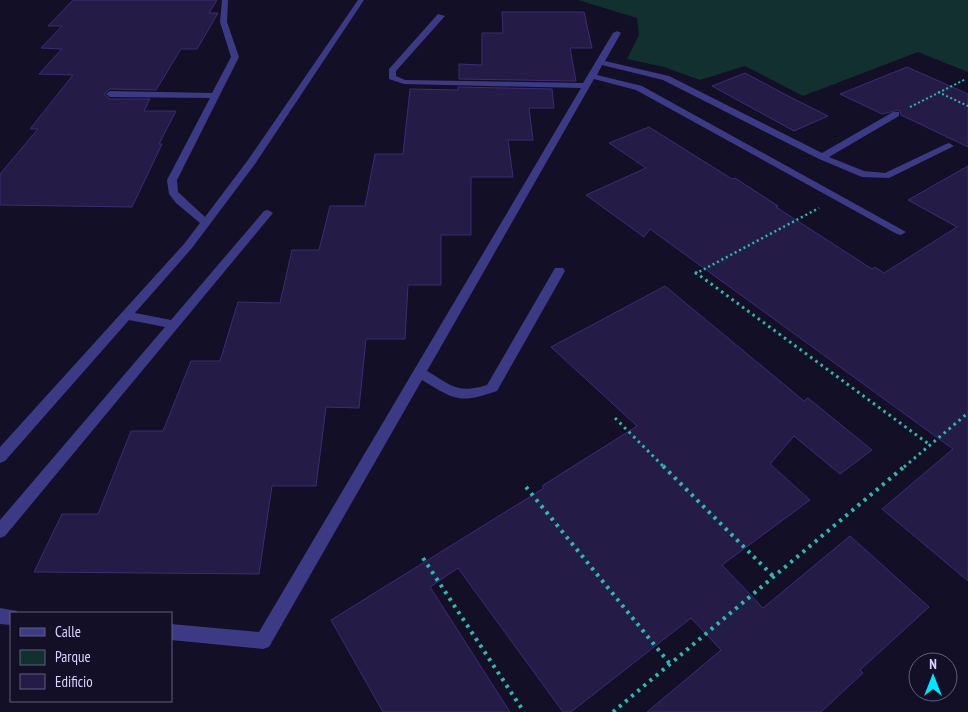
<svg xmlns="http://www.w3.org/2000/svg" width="968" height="712" font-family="'PT Sans Narrow',sans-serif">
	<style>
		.green { fill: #12302f }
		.building { fill: #241b47; stroke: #3b2d73 }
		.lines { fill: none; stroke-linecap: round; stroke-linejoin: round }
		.path-far3 { stroke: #2fb8b0; stroke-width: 2; stroke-dasharray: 2 2.5; stroke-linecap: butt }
		.path-far2 { stroke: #2fb8b0; stroke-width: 2.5; stroke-dasharray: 2 3; stroke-linecap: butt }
		.path-far1 { stroke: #2fb8b0; stroke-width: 3; stroke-dasharray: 2.5 4; stroke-linecap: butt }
		.path { stroke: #2fb8b0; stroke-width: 4; stroke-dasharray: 3 5; stroke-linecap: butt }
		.minor { fill: #3d3a85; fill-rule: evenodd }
	</style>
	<rect width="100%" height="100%" fill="#130f26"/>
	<polygon class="green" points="578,0 968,0 968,72 918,52 803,96 745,66 700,80 664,67 627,59 639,35 637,18"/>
	<g class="building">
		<polygon points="73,0 217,0 209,13 218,13 197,49 181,49 156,90 110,89 104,94 110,99 150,99 144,111 176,111 159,144 162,144 132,207 0,205 0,174 38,129 30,129 73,75 39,74 62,49 41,48 62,26 48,26"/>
		<polygon points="502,12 584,12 592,48 570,48 576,81 459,79 459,64 482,65 482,33 503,33"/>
		<polygon points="907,67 968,94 968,147 901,115 899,110 882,114 840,94"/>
		<polygon points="745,73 788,96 828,116 794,131 712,86"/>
		<polygon points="458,87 552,89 554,108 529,108 533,140 508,140 513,177 471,177 471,235 441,235 441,285 408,285 405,339 366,339 359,408 326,407 316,486 272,486 259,574 34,572 62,514 98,514 131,431 163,431 191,361 220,361 238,302 280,303 292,250 319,250 330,206 365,206 375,154 403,154 410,89 458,90"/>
		<polygon points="649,127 732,179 735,178 778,206 776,207 872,269 875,267 884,273 957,227 908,200 968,166 968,581 882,509 953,449 650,229 644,237 586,195 646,168 609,143"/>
		<polygon points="665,286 804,401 808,398 872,450 840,474 794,436 770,464 810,500 722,565 763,608 850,536 929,607 860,670 863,673 821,712 647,712 721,650 691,618 571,712 563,712 458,568 430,587 510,712 383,712 331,620 544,488 542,486 637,426 551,347"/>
	</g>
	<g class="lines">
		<g class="path-far3">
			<polyline points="938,92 968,106"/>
			<polyline points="910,107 966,79"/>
		</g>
		<polyline class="path-far2" points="695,274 819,208"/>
		<g class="path-far1">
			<polyline points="695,272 930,445"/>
			<polyline points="615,418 664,467"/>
			<polyline points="904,467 968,413"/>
		</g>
		<g class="path">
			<polyline points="663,466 774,577"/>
			<polyline points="526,487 670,664"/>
			<polyline points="423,558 524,712"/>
			<polyline points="613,712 905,466"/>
		</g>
		<g class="minor">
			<polygon points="222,0 228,0 227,22 239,57 177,180 178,192 205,217 248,160 358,0 364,0 255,164 192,248 135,313 171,320 264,211 268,210 273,213 5,536 0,538 0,520 165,327 129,320 5,461 0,463 0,447 184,244 200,223 176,203 169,194 167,180 210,98 110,97 106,94 110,91 212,93 231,57 220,22"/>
			<path d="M438,14L445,16L396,71V76L405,80L583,83L613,33L617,31L621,33L605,61L669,76L822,153L893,112H899V116L829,157L864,171L885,173L946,144L949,143L954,146L889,178L862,177L819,159L663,80L602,65L597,75L642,86L906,232L901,235L897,234L636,90L594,79L427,371C452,386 458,394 487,385L555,268H563L565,271L497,391C459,404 455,400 422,380L269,647L263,649L171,640V624L259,632L581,88L404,84L389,79V69Z"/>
			<polygon points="0,608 17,611 18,613 11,613 11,625 0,624"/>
		</g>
	</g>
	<rect x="10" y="612" width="162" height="90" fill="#130f26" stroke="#625e7d"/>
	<rect x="20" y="628" width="25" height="8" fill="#3d3a85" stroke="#625e7d"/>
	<text x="55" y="637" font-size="15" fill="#d9d4ff">Calle</text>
	<rect x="20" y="650" width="25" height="15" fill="#12302f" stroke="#625e7d"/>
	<text x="55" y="662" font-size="15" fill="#d9d4ff">Parque</text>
	<rect x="20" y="674" width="25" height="15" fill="#241b47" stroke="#625e7d"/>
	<text x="55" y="687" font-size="15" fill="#d9d4ff">Edificio</text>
	<g transform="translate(933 677)"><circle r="24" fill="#130f26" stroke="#625e7d"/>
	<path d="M0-4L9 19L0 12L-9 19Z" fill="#00e5ff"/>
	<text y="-8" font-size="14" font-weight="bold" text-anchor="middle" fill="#d9d4ff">N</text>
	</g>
</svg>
